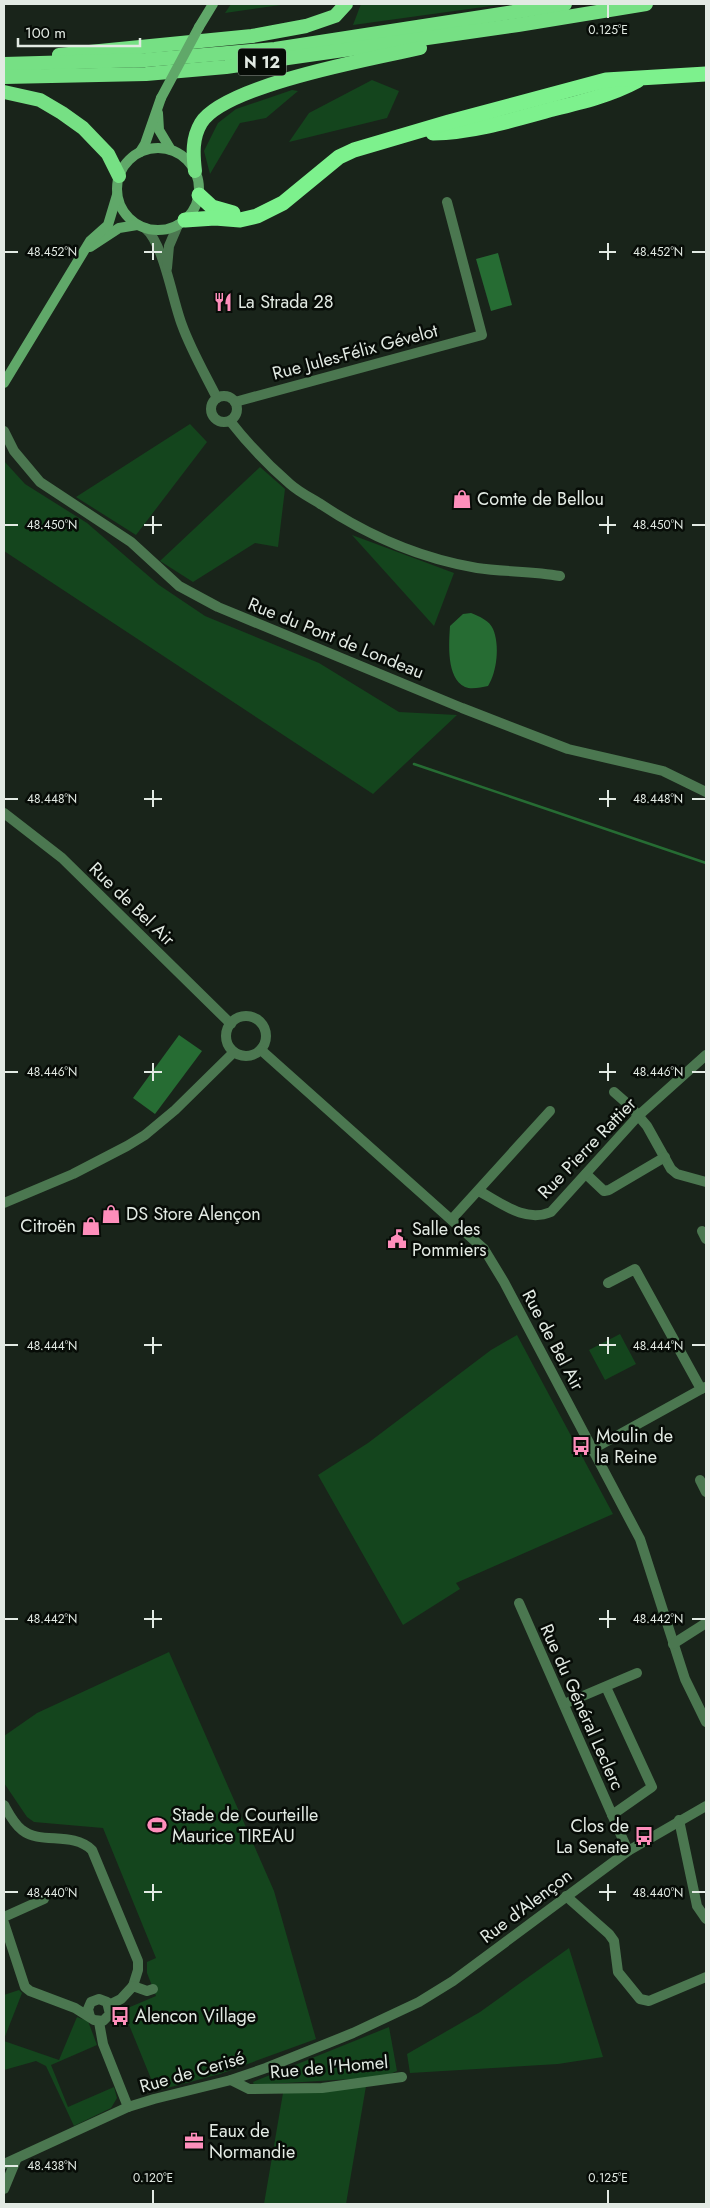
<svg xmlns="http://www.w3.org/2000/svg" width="710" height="2208" font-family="Jost,sans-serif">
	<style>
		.green { fill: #14451d }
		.water { fill: #266c33 }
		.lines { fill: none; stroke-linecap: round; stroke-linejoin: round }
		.stream { stroke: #266c33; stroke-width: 2.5 }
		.minor { stroke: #4b7750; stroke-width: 10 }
		.secondary { stroke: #60a869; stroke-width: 10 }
		.trunk { stroke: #76e084; stroke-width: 14 }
		.motorway { stroke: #7df18d; stroke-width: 15 }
		.secondary-bridge { stroke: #60a869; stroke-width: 10 }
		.ticks { fill: none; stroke: #e2eae3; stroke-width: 2 }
		.labels { text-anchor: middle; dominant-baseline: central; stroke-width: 5; stroke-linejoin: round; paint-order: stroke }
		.shield { fill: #070c07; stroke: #a0a7a1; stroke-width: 1 }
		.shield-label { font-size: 16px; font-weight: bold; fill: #e2eae3 }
		.poi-label { font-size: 18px; fill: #e2eae3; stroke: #070c07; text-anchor: start }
		.street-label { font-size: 18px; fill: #e2eae3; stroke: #070c07 }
		.ticks-label { font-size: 12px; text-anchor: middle; fill: #e2eae3; stroke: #070c07; stroke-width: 5; stroke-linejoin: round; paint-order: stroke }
	</style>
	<rect width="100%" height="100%" fill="#19241a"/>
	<g class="green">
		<polygon points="231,4 288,4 225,13"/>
		<polygon points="361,4 505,4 353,25"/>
		<polygon points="372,80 399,91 387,118 289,142 309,113"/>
		<polygon points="292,90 298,91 266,118 240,123 210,174 204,151 218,123 236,109"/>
		<polygon points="190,424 207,442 136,535 76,497"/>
		<polygon points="4,461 25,484 87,523 159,585 205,616 319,663 399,712 457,715 373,794 4,551"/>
		<polygon points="260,467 285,489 278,547 255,543 193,582 160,561"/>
		<polygon points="352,535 454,573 434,626"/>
		<polygon points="620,1334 636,1364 605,1380 589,1350"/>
		<polygon points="517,1335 613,1514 456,1583 460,1589 403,1625 318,1475 368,1443 491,1350"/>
		<polygon points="169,1652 274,1891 316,2039 220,2074 156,2091 123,2010 156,1996 147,1973 147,1962 156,1958 103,1828 34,1822 27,1817 4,1783 4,1736 37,1713"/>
		<polygon points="569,1948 603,2057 558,2064 410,2073 407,2054 480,2012"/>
		<polygon points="19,1990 22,1993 4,2039 4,1995"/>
		<polygon points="77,2017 88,2021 97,2045 51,2065 68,2107 114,2087 117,2098 111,2108 74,2126 46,2066 36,2061 4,2070 4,2041 59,2060"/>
		<polygon points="389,2027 397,2071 383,2077 254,2085 253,2082"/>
		<polygon points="366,2086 346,2204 264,2204 283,2093"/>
	</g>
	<g class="water">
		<polygon points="498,253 512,305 491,311 476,259"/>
		<path d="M471,613C479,616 490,621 493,629C500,645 497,672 488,686C481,687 472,690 465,687C446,678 449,643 450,626L463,614Z"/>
		<polygon points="179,1035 202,1051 155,1114 133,1098"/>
	</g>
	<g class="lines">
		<polyline class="stream" points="414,764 706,863"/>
		<g class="minor">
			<path d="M145,228C164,244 172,299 182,325C191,350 205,374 217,398"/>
			<polyline points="167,268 169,246 178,225"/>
			<circle cx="224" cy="409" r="13"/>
			<polyline points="235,402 482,335 447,202"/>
			<path d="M230,421C248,444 268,465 290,484C299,492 309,497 319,503C368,536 418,558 477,568C504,572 533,571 560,576"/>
			<polyline points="4,431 14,451 40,482 131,542 179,586 218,607 462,708 568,749 663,771 706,792"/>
			<polyline points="4,813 62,858 231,1024"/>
			<circle cx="246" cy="1036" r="20"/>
			<polyline points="261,1050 484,1249 504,1282 640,1539 685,1679 706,1722"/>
			<polyline points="614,1092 630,1106 647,1126 671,1169 677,1174 706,1182"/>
			<polyline points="586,1174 604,1191 609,1190 665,1157"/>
			<path d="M479,1191C501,1203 525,1223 551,1212L638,1116L706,1055"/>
			<polyline points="4,1203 73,1174 127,1146 145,1135 175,1110 234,1052"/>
			<polyline points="452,1219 550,1111"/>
			<polyline points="702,1231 706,1239"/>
			<polyline points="608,1283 635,1269 701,1389"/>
			<polyline points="593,1449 705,1387"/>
			<polyline points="700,1480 706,1492"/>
			<polyline points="519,1603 628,1851"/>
			<polyline points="673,1644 706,1623"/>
			<polyline points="606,1687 652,1787 612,1815"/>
			<polyline points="564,1704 637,1673"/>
			<path d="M4,1805C9,1814 14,1824 22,1830C41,1845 72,1831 92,1850L138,1961V1970L133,1986"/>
			<polyline points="679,1820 697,1906 706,1919"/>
			<polyline points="566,1896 609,1934 614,1941 618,1972 640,1999 649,2001 706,1977"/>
			<polyline points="4,1917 44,1899"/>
			<polyline points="4,1923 25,1987 30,1991 75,2008 94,2020 103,2021 110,2014 107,2002 99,1999 91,2002 88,2009 90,2017"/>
			<polyline points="109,2005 121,1999 133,1986 147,1991 153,1989"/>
			<polyline points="99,2022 103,2044 128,2107"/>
			<polyline points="231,2080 249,2089 322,2088 402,2077"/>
			<polyline points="4,2164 128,2107 154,2099 231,2080 266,2068 353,2033 419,2002 453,1981 628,1851 706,1806"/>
			<polyline points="4,2189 16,2160"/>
		</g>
		<g class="secondary">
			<polyline points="199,27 213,4"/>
			<polyline points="158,113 159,130 171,150"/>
			<circle cx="158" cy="189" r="41"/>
			<polyline points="140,152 145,144 161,98"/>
			<polyline points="90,247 119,228 137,225"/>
			<polyline points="4,383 90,241 108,225 117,195"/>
		</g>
		<g class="trunk">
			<polyline points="59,55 252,36 306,26 335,16 346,4"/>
			<polyline points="4,64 146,60 275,49 565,4"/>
			<polyline points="4,77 146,74 226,67 518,25 646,4"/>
			<polyline points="4,92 40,100 62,113 83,128 108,154 119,176"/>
			<path d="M195,171C193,154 192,138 201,123C224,85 375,58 420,48"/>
		</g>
		<g class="motorway">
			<path d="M433,133C474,132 513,120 553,109C582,102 611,95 637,81"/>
			<polyline points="199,195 212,207 233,213"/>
			<polyline points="185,220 215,218 240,220 257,216 283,203 339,157 354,150 449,122 606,80 706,74"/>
		</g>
		<polyline class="secondary-bridge" points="161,98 199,27"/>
	</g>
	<path class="ticks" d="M608,5V18M153,243V260M608,243V260M5,252H18M144,252H162M599,252H616M692,252H705M153,516V534M608,516V534M5,525H18M144,525H162M599,525H616M692,525H705M153,790V807M608,790V807M5,799H18M144,799H162M599,799H616M692,799H705M153,1063V1081M608,1063V1081M5,1072H18M144,1072H162M599,1072H616M692,1072H705M153,1337V1354M608,1337V1354M5,1345H18M144,1345H162M599,1345H616M692,1345H705M153,1610V1628M608,1610V1628M5,1619H18M144,1619H162M599,1619H616M692,1619H705M153,1884V1901M608,1884V1901M5,1892H18M144,1892H162M599,1892H616M692,1892H705M5,2166H18M153,2190V2203M608,2190V2203"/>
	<defs>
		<g id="restaurant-bare" transform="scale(1.5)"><path d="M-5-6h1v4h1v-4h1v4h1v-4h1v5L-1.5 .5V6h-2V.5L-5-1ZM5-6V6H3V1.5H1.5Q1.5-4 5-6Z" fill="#fe8ebb" stroke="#070c07" stroke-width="2.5" paint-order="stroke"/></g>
		<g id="shop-bare" transform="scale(1.5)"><path d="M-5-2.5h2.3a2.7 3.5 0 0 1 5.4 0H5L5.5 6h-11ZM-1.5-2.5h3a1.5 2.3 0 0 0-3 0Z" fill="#fe8ebb" stroke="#070c07" stroke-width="2.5" paint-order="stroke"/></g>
		<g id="civic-bare" transform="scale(1.5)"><path d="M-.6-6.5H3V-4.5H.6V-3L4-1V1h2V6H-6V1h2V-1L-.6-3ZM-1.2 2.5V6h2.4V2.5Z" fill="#fe8ebb" stroke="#070c07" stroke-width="2.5" paint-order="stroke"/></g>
		<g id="bus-bare" transform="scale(1.5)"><path d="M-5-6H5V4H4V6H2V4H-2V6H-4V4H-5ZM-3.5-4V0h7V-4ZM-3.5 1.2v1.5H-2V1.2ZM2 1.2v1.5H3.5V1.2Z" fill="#fe8ebb" stroke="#070c07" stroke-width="2.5" paint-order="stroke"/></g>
		<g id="stadium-bare" transform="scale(1.5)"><path d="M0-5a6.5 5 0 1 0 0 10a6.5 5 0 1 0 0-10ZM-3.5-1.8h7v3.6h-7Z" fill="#fe8ebb" stroke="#070c07" stroke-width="2.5" paint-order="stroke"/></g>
		<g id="office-bare" transform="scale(1.5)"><path d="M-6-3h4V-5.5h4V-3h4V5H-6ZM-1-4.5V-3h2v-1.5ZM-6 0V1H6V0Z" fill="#fe8ebb" stroke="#070c07" stroke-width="2.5" paint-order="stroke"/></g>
	</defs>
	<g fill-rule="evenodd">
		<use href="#restaurant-bare" x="223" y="302"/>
		<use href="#shop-bare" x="462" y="499"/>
		<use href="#shop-bare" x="111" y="1214"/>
		<use href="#shop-bare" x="91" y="1226"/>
		<use href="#civic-bare" x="397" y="1239"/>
		<use href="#bus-bare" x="581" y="1446"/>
		<use href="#stadium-bare" x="157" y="1825"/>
		<use href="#bus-bare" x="644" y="1836"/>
		<use href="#bus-bare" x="120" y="2016"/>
		<use href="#office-bare" x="194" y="2141"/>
	</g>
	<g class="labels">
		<rect class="shield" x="238" y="48.5" width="48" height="27" rx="4"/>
		<g class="shield-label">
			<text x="262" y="62">N 12</text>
		</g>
		<g class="poi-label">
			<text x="238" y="302">La Strada 28</text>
			<text x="477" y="499">Comte de Bellou</text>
			<text x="126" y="1214">DS Store Alençon</text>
			<text x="76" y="1226" text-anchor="end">Citroën</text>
			<text x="412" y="1229">Salle des<tspan x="412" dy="21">Pommiers</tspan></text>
			<text x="596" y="1436">Moulin de<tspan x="596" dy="21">la Reine</tspan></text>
			<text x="172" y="1815">Stade de Courteille<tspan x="172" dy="21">Maurice TIREAU</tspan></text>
			<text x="629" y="1826" text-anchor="end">Clos de<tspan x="629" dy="21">La Senate</tspan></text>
			<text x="135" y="2016">Alencon Village</text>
			<text x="209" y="2131">Eaux de<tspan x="209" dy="21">Normandie</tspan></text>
		</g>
		<g class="street-label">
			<text transform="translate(355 352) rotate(-15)">Rue Jules-Félix Gévelot</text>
			<text transform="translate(336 638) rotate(22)">Rue du Pont de Londeau</text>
			<text transform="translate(132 904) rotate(44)">Rue de Bel Air</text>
			<text transform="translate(587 1148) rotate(-46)">Rue Pierre Rattier</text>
			<text transform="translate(553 1340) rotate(62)">Rue de Bel Air</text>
			<text transform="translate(582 1707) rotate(66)">Rue du Général Leclerc</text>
			<text transform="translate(526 1906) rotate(-37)">Rue d'Alençon</text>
			<text transform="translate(329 2067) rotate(-5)">Rue de l'Homel</text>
			<text transform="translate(192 2072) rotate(-16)">Rue de Cerisé</text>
		</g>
	</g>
	<g class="ticks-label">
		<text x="608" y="34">0.125°E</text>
		<text x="52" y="256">48.452°N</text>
		<text x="658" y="256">48.452°N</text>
		<text x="52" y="529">48.450°N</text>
		<text x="658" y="529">48.450°N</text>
		<text x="52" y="803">48.448°N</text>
		<text x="658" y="803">48.448°N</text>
		<text x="52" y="1076">48.446°N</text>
		<text x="658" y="1076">48.446°N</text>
		<text x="52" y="1350">48.444°N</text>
		<text x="658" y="1350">48.444°N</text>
		<text x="52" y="1623">48.442°N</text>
		<text x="658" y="1623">48.442°N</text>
		<text x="52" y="1897">48.440°N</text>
		<text x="658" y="1897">48.440°N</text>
		<text x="52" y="2170">48.438°N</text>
		<text x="153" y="2182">0.120°E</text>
		<text x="608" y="2182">0.125°E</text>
	</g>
	<rect width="710" height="2208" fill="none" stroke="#e2eae3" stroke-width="10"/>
	<path d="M18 38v8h122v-8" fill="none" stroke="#e2eae3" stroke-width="2.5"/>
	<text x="25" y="38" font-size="15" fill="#e2eae3" stroke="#070c07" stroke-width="4" paint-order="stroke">100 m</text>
</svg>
